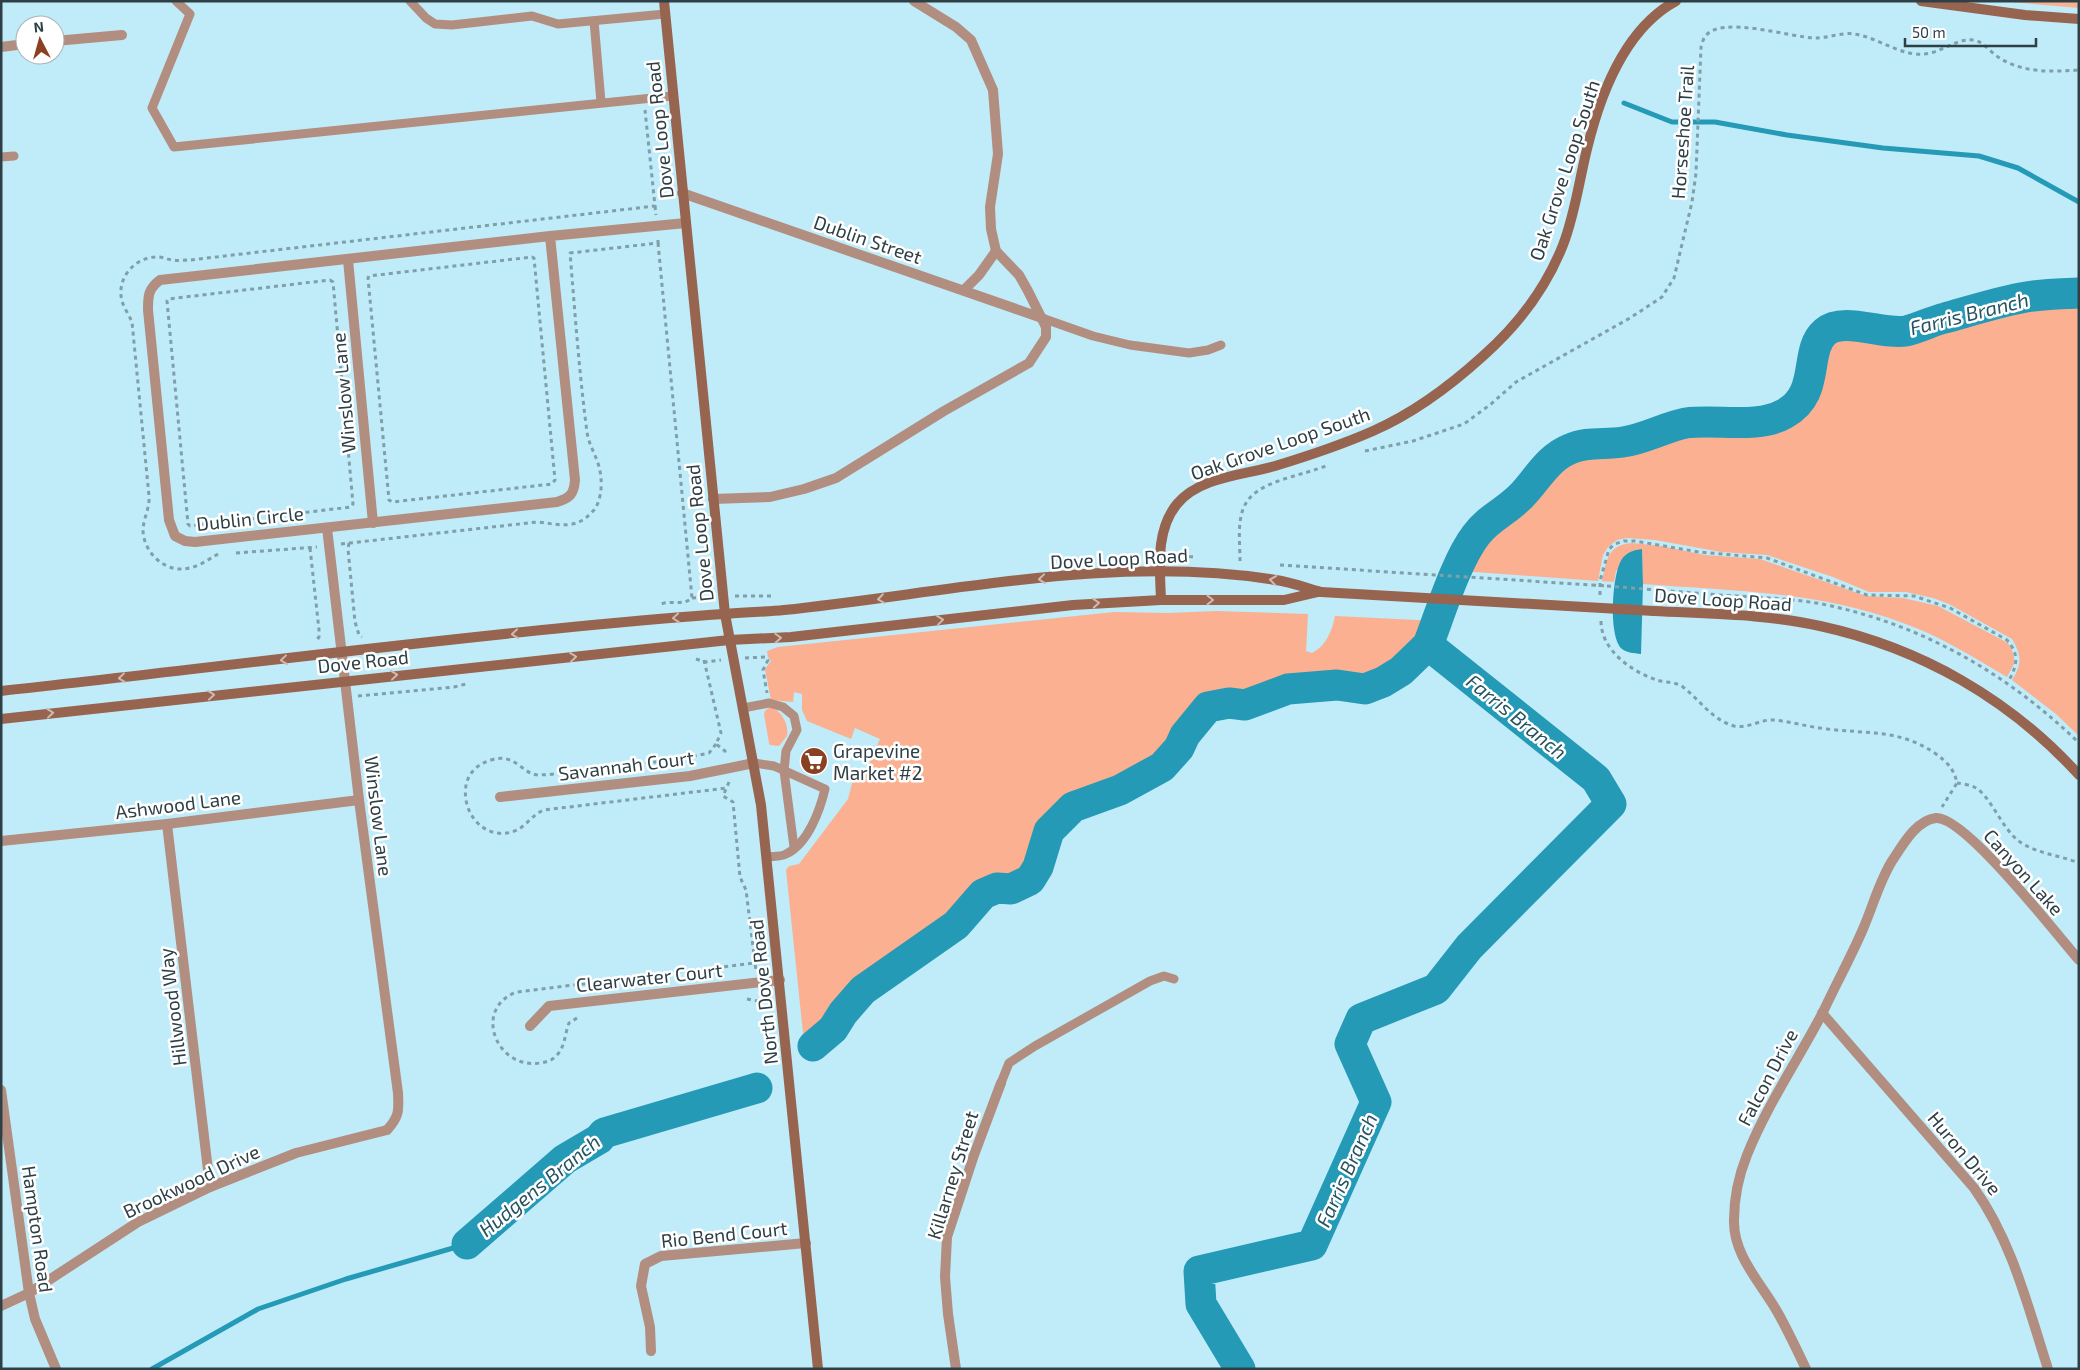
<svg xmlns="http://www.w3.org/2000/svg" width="2080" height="1370" font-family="'Exo 2',sans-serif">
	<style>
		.green { fill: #fab091 }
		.water { fill: #249ab7 }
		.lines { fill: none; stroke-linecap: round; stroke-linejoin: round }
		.stream { stroke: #249ab7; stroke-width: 5 }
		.river { stroke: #249ab7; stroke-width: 31 }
		.path { stroke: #7f9fa9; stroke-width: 3; stroke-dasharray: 4 4; stroke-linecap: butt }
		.lane { stroke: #b18e7f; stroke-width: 9 }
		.street { stroke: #b18e7f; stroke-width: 10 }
		.secondary { stroke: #96644f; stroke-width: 10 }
		.path-bridge { stroke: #7f9fa9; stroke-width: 3; stroke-dasharray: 4 4; stroke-linecap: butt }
		.secondary-bridge { stroke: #96644f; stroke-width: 10 }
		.oneway { stroke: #d0b9b0 }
		.labels { text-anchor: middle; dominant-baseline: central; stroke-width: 5; stroke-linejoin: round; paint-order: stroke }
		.street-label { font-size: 19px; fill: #2e4045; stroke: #fff }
		.poi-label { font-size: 19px; fill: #2e4045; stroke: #fff; text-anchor: start }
		.water-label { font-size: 20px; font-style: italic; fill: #255461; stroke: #fff }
	</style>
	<rect width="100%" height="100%" fill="#c0ebf9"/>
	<g class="green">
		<polygon points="1999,1 2079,1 2079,8"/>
		<path d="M2079,307V736L2056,714L2012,680C2022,664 2022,656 2012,639L1949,604L1933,598L1906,592H1869L1833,577L1767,555L1721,552L1655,540L1627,538L1617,540L1608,547L1603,555L1598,581L1461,571L1470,562L1494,523L1524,505L1544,477L1562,462L1574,456L1592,452H1619L1688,431L1753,434L1783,426L1802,417L1811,404L1819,383L1825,358L1832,341L1843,335H1853L1866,341L1886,344L1919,341L1949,327L1976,323L1984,320L1999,319L2030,310Z"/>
		<path d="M1632,543L1661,546L1705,555L1760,559L1866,596L1903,598L1938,606L2008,643L2012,650L2015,662L2007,677C1973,657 1940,636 1903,623C1819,591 1731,591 1643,584L1642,549L1616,571L1614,582L1602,581C1607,560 1607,545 1632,543Z"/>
		<path d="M1216,611L1308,614L1306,651L1312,653C1326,646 1332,631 1335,616L1438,621L1428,645L1401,671L1383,682L1365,689L1337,685L1288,689L1245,705L1229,703L1208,707L1185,735L1179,748L1162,767L1120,790L1073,807L1049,831L1038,867L1030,880L1011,889L997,888L983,894L956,925L863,990L843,1013L833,1029L805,1052L786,870L789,866L799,864L848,799L855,772L864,776L880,739L855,728L851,739L807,721L802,710V694L794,692L793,702L771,700L765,669L771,661L768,657L767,651L778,647L1114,612L1169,613Z"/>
		<path d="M770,707C781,710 789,724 787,736L779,746L770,745L769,743L764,714L765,711Z"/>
	</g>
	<path class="water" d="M1642,549L1643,584L1641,654C1634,653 1627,653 1622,649C1608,637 1612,573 1622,559C1627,552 1634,550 1642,549Z"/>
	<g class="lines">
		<g class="stream">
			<polyline points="1624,103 1672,122 1715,122 1787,135 1883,148 1979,156 2018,168 2079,202"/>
			<polyline points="152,1369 258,1309 346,1279 467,1244"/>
		</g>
		<g class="river">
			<polyline points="813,1046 833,1029 843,1013 863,990 956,925 983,894 997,888 1011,889 1030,880 1038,867 1049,831 1073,807 1120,790 1162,767 1179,748 1185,735 1208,707 1229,703 1245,705 1288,689 1337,685 1365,689 1383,682 1401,671 1428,645"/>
			<polyline points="467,1244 565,1159 599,1139 604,1133 757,1088"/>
			<path d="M1240,1369L1201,1304L1199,1271L1312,1245L1376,1102L1350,1044L1361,1019L1436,989L1469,947L1611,804L1596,779L1428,645C1440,614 1456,561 1476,535C1488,518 1509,510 1523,494C1537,479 1549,457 1570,449C1587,441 1605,445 1623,442C1645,439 1665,427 1686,423C1716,419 1758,429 1784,414C1822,394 1803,351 1825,332C1843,316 1883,335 1906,331C1919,328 1932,321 1945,318C1970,311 1995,303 2021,298C2040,294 2060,294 2079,293"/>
		</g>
		<g class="path">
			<polyline points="655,206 656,215"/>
			<path d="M658,243L692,598C683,606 672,600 661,604"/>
			<polygon points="532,257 534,258 555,480 552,484 392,502 389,500 368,278 369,276"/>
			<polygon points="330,280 333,282 353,504 351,507 190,526 188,524 167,301 168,299"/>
			<path d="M1365,451L1413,441L1464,424L1491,404L1516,382L1630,318L1662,297L1674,278L1692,202L1696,173L1701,47C1702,44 1703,39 1705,37C1719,14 1792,38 1816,38C1828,38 1842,32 1854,34C1875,37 1893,51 1915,54C1939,57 1953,38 1973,40C1983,41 1990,52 1998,57C2022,73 2051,72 2079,70"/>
			<polyline points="349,543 348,549 355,622 359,635 362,637"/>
			<path d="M341,544L537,522C558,524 576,531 593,511C600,504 602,488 601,479C600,459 589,448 587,432C579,372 575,312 570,253L658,243V238"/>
			<polyline points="310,548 319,630 319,637 316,641"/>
			<polyline points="236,553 317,547"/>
			<path d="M218,554C209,559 200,566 189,568C167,574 144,554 143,531C143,519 150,508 149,496L132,322C129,315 124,308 122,301C116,279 134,258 155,257C162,256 167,260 174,260C179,261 185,260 190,260L655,206L645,110"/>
			<polyline points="1173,556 1197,557"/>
			<path d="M1240,561C1240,544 1237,522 1244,507C1255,480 1304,476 1328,465"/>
			<polyline points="1280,565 1592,585"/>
			<path d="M1607,586C1645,589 1682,592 1720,595C1754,597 1788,598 1822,604C1921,624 2007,673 2079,743"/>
			<path d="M1600,595V581L1609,549L1615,544L1624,541H1635L1699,552L1767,558L1867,595L1914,596L1950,608L2007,640C2020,655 2017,666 2008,682"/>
			<polyline points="735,596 771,596"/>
			<polyline points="692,598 711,597"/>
			<path d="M1601,621C1601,649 1629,670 1654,679C1663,683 1675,681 1683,687C1700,700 1712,720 1734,726C1749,729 1760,719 1774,720C1792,722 1809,727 1827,729C1867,734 1901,729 1936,754C1948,763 1954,769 1957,783L1942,807"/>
			<polyline points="745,658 765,657 768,660 763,670 767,693"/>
			<polyline points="696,659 705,662 721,660"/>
			<polyline points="704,660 721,733 716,744 725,751 726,756"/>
			<polyline points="358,696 454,687 466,684"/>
			<path d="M716,744L709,753C678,760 647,763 615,767C590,770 564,774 539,775C522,775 516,752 491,760C471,766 463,781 466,800C470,824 493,841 517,830C527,825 533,814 544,810L727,788"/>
			<polyline points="729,782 723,796 733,802 740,877 746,890 756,971"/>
			<path d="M1957,783C1963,784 1972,785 1976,788C1991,797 2002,829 2020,842C2038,854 2059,855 2079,863"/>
			<polyline points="747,999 758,1001"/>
			<path d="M577,1018L569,1023C565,1033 565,1047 557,1055C552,1061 546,1062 540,1063C496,1070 472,1008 517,992L754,963"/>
		</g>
		<g class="lane">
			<polyline points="176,1 190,14 152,108 174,147 672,96"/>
			<polyline points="410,1 426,18 435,24 452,25 532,16 558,24 665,14"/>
			<polyline points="594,21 601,102"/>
			<polyline points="1,157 14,156"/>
			<polyline points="1042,318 1093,336 1130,345 1189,353 1208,350 1221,345"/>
			<polyline points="743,708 769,703 783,707 794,716 797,730 786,751 784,771 794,847"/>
			<path d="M754,763L774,766L825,789C820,810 808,844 786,854C781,857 772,856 767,857"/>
			<polyline points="1001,1083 1009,1063 1035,1046 1150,981 1164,976 1174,979"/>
		</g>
		<g class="street">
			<polyline points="55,41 122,35"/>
			<polyline points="1,47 25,44"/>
			<polyline points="682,193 1042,318"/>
			<path d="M550,236L575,480C574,494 570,498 557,502L195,542L185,541L175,536L169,520L148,310C148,296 148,289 160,280L550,236L686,223"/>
			<polyline points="348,260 373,523"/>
			<polyline points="964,290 979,275 996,251"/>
			<polyline points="713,499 770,497 804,489 836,478 944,411 1029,363 1046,337 1046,327 1028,291 1019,275 996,251 991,229 990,207 998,154 993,90 971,40 956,27 914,1"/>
			<polyline points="500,797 690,776 754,763"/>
			<polyline points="167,824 210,1187"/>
			<polyline points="1,841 167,824 359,800"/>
			<path d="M1822,1013L1974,1188C2012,1241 2028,1307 2048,1369"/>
			<polyline points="530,1026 549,1006 780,980"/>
			<polyline points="1,1090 29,1293 35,1319 56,1369"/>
			<path d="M1,1306L29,1293L138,1222L210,1187L296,1153L387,1130C399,1117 399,1111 398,1093L359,800L327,528"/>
			<polyline points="651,1351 650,1327 641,1286 645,1264 661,1256 806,1243"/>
			<polyline points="956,1369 948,1314 945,1277 947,1237 974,1155 1001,1083"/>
			<path d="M1806,1369C1797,1350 1788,1331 1778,1313C1762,1284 1733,1256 1734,1220C1734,1199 1739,1175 1747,1155C1767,1105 1798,1060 1823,1012C1836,984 1851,957 1863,929C1873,906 1879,882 1892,861C1902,846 1916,820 1936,818C1965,816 2057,935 2079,960"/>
		</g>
		<g class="secondary">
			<polyline points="664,1 725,614 761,805 818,1369"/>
			<polyline points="1921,1 2025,15 2079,19"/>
			<path d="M1161,600C1160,569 1155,531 1177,504C1199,477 1243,475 1275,466C1308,456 1341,445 1373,431C1414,413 1450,386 1483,356C1517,326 1546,288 1563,245C1575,214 1579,181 1587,149C1600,95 1624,29 1676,1"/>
			<path d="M1654,611C1709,614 1767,614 1820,626C1921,648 2010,699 2079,775"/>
			<path d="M1,691C191,670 381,646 572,627C623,622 674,617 725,614C745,612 765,612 784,610C947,593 1112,554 1276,580C1291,582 1306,588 1321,592"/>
			<polyline points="1,719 729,640 791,637 1073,605 1161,600 1284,600 1318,592"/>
		</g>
		<polyline class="path-bridge" points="1592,585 1607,586"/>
		<polyline class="secondary-bridge" points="1321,592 1654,611"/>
	</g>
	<defs><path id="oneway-chevron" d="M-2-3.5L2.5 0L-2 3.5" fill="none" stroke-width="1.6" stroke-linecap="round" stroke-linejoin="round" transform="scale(1.25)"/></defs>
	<g class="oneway">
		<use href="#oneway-chevron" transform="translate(1042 579) rotate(174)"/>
		<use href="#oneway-chevron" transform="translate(1273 580) rotate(-172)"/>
		<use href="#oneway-chevron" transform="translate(881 599) rotate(172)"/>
		<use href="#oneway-chevron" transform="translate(1210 600)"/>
		<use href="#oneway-chevron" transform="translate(1096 603) rotate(-4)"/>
		<use href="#oneway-chevron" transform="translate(676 618) rotate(175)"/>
		<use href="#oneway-chevron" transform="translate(940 620) rotate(-7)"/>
		<use href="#oneway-chevron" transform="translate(515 634) rotate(174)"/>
		<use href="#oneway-chevron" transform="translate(778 638) rotate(-3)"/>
		<use href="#oneway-chevron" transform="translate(573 657) rotate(-6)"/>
		<use href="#oneway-chevron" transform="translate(284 660) rotate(174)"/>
		<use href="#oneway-chevron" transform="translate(394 675) rotate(-6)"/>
		<use href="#oneway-chevron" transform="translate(122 678) rotate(174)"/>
		<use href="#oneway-chevron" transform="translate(211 695) rotate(-6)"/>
		<use href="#oneway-chevron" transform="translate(50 713) rotate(-6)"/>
	</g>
	<defs>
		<g id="supermarket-disc" transform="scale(1.4375)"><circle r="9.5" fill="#894121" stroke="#fff"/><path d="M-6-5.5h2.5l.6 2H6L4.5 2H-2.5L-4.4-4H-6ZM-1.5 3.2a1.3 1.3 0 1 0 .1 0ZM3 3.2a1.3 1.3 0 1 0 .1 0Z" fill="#fff"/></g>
	</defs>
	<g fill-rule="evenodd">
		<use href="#supermarket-disc" x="814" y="761"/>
	</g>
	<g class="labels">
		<g class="street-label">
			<text transform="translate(659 130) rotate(-96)">Dove Loop Road</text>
			<text transform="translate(1682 132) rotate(-86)">Horseshoe Trail</text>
			<text transform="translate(1564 170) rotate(-72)">Oak Grove Loop South</text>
			<text transform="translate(868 239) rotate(19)">Dublin Street</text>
			<text transform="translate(343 393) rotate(-95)">Winslow Lane</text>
			<text transform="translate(1280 443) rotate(-19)">Oak Grove Loop South</text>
			<text transform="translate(250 518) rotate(-6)">Dublin Circle</text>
			<text transform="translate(699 533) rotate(-96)">Dove Loop Road</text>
			<text transform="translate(1119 558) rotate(-3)">Dove Loop Road</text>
			<text transform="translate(1723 599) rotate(4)">Dove Loop Road</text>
			<text transform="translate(363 661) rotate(-6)">Dove Road</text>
			<text transform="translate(626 765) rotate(-7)">Savannah Court</text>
			<text transform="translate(178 804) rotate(-7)">Ashwood Lane</text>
			<text transform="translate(379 816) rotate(83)">Winslow Lane</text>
			<text transform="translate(2024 872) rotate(48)">Canyon Lake</text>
			<text transform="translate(649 977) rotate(-6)">Clearwater Court</text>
			<text transform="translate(763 992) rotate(-96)">North Dove Road</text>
			<text transform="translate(172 1007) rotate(-97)">Hillwood Way</text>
			<text transform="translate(1767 1077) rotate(-62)">Falcon Drive</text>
			<text transform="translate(1965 1153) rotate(50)">Huron Drive</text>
			<text transform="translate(952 1175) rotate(-73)">Killarney Street</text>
			<text transform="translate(191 1181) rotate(-25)">Brookwood Drive</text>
			<text transform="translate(38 1229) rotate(82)">Hampton Road</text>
			<text transform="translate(724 1234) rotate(-6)">Rio Bend Court</text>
		</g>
		<g class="poi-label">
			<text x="833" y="750">Grapevine<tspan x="833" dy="22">Market #2</tspan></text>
		</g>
		<g class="water-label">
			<text transform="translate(1969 313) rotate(-14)">Farris Branch</text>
			<text transform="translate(1517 716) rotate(39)">Farris Branch</text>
			<text transform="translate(1346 1170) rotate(-66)">Farris Branch</text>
			<text transform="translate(539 1185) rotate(-39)">Hudgens Branch</text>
		</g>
	</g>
	<rect width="2080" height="1370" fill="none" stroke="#2e4045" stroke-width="5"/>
	<g transform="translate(40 40) rotate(354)"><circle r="24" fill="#ffffff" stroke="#abb3b5"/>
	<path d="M0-4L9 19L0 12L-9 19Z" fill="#894121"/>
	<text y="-8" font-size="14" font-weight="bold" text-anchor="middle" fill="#2e4045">N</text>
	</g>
	<path d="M1905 38v8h131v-8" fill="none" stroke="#2e4045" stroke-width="2.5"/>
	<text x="1912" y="38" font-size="15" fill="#2e4045" stroke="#ffffff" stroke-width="4" paint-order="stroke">50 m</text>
</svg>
